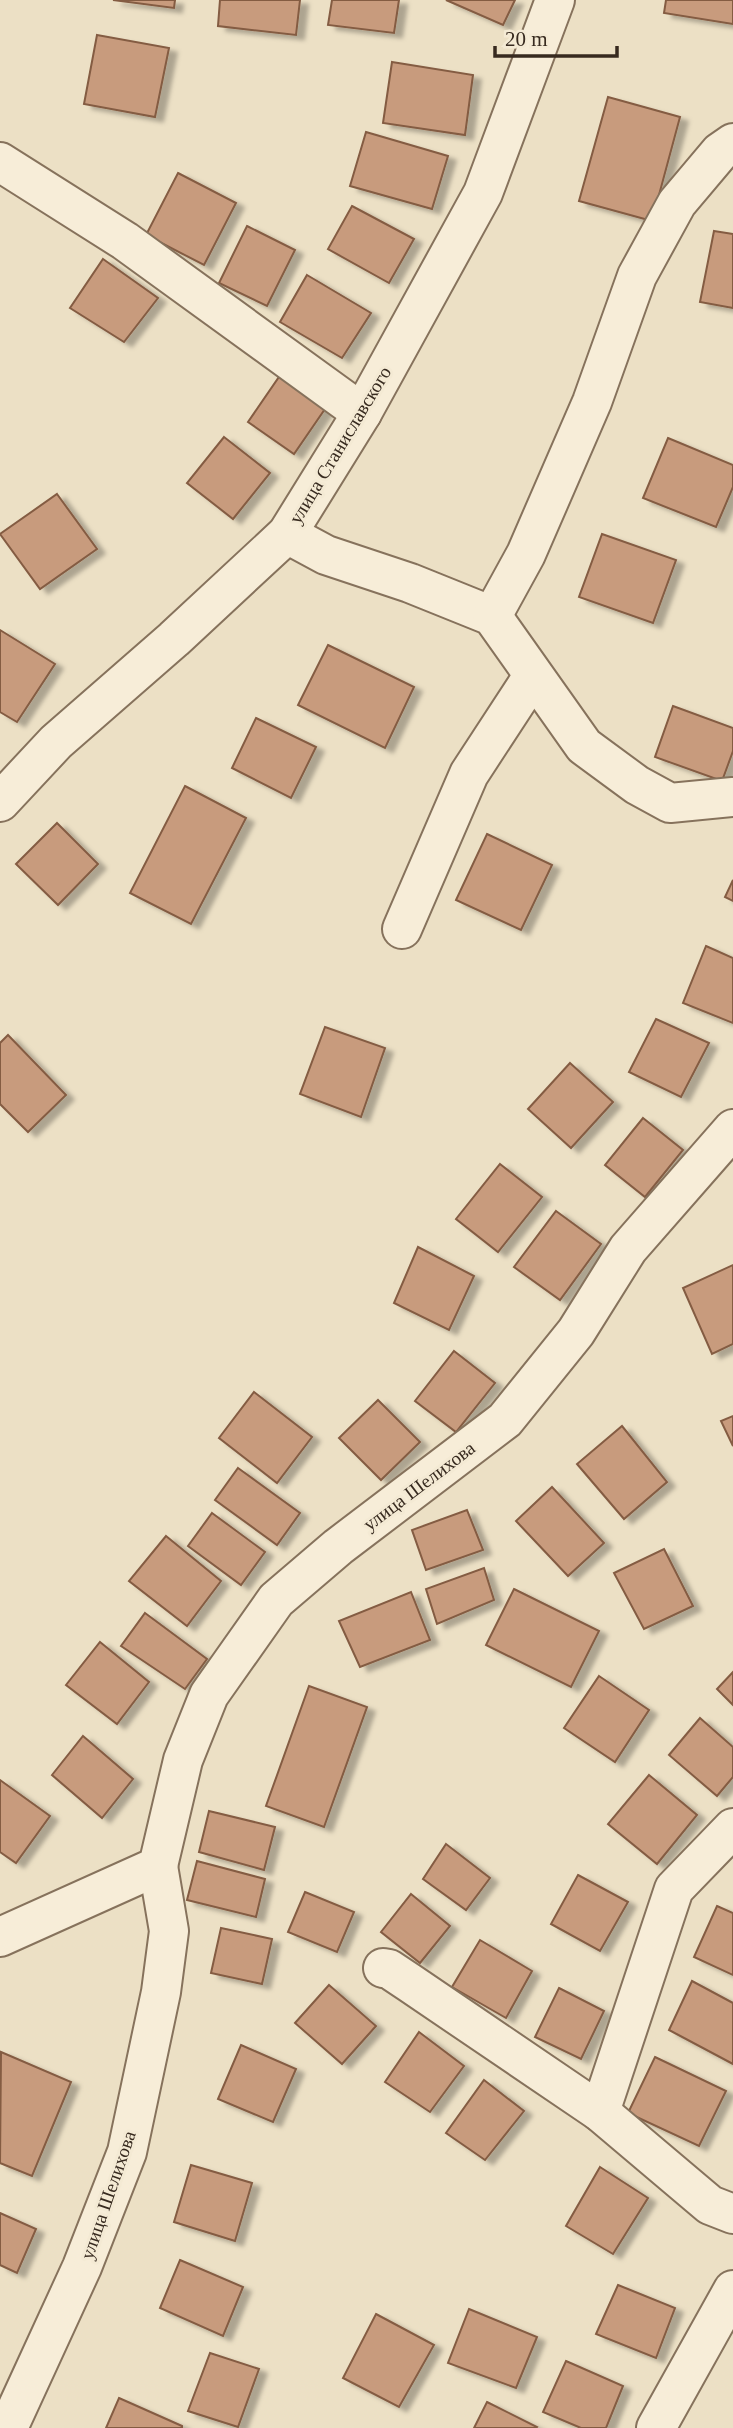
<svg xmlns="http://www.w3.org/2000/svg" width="733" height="2428" font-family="'Times New Roman',serif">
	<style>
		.building { fill: #c89b7d; stroke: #845c43; stroke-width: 2; filter: url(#shadow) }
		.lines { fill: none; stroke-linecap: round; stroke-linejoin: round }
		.street-casing { stroke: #86725c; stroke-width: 42 }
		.street { stroke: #f7edd8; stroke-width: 38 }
		.labels { text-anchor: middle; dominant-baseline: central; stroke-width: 6; stroke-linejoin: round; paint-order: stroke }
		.street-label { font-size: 19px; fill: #372a1f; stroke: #f4ead4 }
	</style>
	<defs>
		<filter id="shadow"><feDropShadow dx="8" dy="4.5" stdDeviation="2" flood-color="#0004"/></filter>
	</defs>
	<rect width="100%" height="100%" fill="#ece0c5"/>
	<g class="building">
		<polygon points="113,0 175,0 174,8"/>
		<polygon points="220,0 300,0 296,35 218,26"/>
		<polygon points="332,0 399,0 394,33 328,25"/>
		<polygon points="446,0 515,0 503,25"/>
		<polygon points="666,0 733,0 733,24 664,13"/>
		<polygon points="97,35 169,48 155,117 84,104"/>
		<polygon points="392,62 473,75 465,135 383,123"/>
		<polygon points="608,97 680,117 652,221 579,201"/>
		<polygon points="366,132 448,156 432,209 350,186"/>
		<polygon points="178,173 236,203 204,265 146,235"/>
		<polygon points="352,206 414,239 389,283 328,249"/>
		<polygon points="247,226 295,250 267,306 219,283"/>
		<polygon points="714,231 733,234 733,308 700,302"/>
		<polygon points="103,259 158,298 124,342 70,308"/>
		<polygon points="307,275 371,313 342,358 280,322"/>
		<polygon points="281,374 327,406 294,454 248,422"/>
		<polygon points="224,437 270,473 233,519 187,483"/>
		<polygon points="668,438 733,465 733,487 716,527 643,498"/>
		<polygon points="57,494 97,549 40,589 0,534"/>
		<polygon points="602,534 676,560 653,623 579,597"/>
		<polygon points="0,630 55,664 17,722 0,712"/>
		<polygon points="328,645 414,687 385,748 298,705"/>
		<polygon points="673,706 733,728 733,751 722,781 655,757"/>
		<polygon points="256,718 316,747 291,798 232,768"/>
		<polygon points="185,786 246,818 191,924 130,893"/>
		<polygon points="57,823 98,864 58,905 16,864"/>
		<polygon points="487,834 552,865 521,930 456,900"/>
		<polygon points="733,880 733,901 725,897"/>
		<polygon points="706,946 733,958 733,1023 683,1003"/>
		<polygon points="656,1019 709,1043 681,1097 629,1072"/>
		<polygon points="325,1027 385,1048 361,1117 300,1094"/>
		<polygon points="8,1035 66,1095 28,1132 0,1104 0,1043"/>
		<polygon points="570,1063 613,1102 571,1148 528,1109"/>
		<polygon points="643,1118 683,1150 645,1197 605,1165"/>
		<polygon points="500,1164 542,1197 498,1252 456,1219"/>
		<polygon points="556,1211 601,1244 560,1300 514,1267"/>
		<polygon points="418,1247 474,1276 449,1330 394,1303"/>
		<polygon points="733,1265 733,1344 712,1354 683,1288"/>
		<polygon points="454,1351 495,1383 456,1432 415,1401"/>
		<polygon points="254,1392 312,1437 277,1483 219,1438"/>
		<polygon points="378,1400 420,1442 381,1480 339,1438"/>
		<polygon points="733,1416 733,1446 721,1421"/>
		<polygon points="622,1426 667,1482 624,1519 577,1464"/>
		<polygon points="238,1468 300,1513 277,1545 215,1500"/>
		<polygon points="552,1487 604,1543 568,1576 516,1521"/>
		<polygon points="467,1510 483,1550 426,1570 412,1530"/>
		<polygon points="212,1513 265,1552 241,1585 188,1546"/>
		<polygon points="166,1536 221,1581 187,1626 129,1581"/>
		<polygon points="664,1549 693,1606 644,1629 614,1573"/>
		<polygon points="484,1568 494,1600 437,1624 426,1589"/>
		<polygon points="514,1589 599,1631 571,1687 486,1645"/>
		<polygon points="411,1592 430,1640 360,1667 339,1621"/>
		<polygon points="145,1613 207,1659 185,1689 121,1646"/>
		<polygon points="100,1642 149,1682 117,1724 66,1685"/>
		<polygon points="733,1672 733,1705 717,1689"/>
		<polygon points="599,1676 649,1710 615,1762 564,1728"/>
		<polygon points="309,1686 367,1707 324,1827 266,1806"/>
		<polygon points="700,1718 733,1747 733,1777 717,1796 669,1755"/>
		<polygon points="83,1736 133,1779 102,1818 52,1775"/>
		<polygon points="649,1775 697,1815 657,1864 608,1824"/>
		<polygon points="0,1780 50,1816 16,1863 0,1852"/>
		<polygon points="209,1811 275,1827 264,1870 199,1852"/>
		<polygon points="446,1844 490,1878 466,1910 423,1879"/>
		<polygon points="197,1861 265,1879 256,1917 187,1900"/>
		<polygon points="578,1875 628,1902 600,1951 551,1924"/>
		<polygon points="305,1892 354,1912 337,1952 288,1932"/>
		<polygon points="411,1894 450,1926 420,1963 381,1932"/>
		<polygon points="717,1906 733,1913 733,1975 694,1957"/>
		<polygon points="221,1928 272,1939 262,1984 211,1973"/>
		<polygon points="480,1940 532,1971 506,2018 452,1987"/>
		<polygon points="692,1981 733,2003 733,2064 669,2030"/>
		<polygon points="329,1985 376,2026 342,2064 295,2023"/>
		<polygon points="559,1988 604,2011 581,2059 535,2037"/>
		<polygon points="419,2032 464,2066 430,2112 385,2082"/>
		<polygon points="241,2045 296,2069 273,2122 218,2099"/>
		<polygon points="1,2052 71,2082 32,2176 0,2163"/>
		<polygon points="655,2057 726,2091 699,2146 628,2113"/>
		<polygon points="484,2080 524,2111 485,2160 446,2133"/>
		<polygon points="191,2165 252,2183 235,2241 174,2222"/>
		<polygon points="600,2167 648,2198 613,2254 566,2226"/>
		<polygon points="0,2213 36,2229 17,2273 0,2265"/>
		<polygon points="180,2260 243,2287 223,2336 160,2308"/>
		<polygon points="618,2285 675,2308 656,2358 596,2334"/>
		<polygon points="469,2309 537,2337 516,2388 448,2363"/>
		<polygon points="376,2314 434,2345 399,2407 343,2378"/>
		<polygon points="210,2353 259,2369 238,2427 188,2411"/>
		<polygon points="566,2361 623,2386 606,2428 581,2428 543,2412"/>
		<polygon points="119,2398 182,2426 182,2428 106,2428"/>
		<polygon points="487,2402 537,2427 536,2428 474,2428"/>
	</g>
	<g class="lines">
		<g class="street-casing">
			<g id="street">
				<polyline points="0,162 125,241 362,413"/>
				<polyline points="287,534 326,555 410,583 492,616 584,746 637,785 670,803 733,797"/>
				<polyline points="492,616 526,554 592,402 637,276 677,203 720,152 733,143"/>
				<polyline points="0,802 56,742 174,639 287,534 362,413 483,193 555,0"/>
				<polyline points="402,929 469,774 533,676"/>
				<polyline points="0,1937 158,1866 183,1760 209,1695 276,1600 338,1547 505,1420 576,1332 628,1249 733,1129"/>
				<polyline points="383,1968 389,1969 410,1983 600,2112 710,2205 733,2214"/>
				<polyline points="600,2112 674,1889 733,1828"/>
				<polyline points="8,2428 82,2267 127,2152 161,1992 169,1931 158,1866"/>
				<polyline points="656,2428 733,2290"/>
			</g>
		</g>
		<use href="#street" class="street"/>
	</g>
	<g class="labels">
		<g class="street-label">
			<text transform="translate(340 445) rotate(-59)">улица Станиславского</text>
			<text transform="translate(419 1486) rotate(-37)">улица Шелихова</text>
			<text transform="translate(108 2195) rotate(-71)">улица Шелихова</text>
		</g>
	</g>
	<path d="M495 46v10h122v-10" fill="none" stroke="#372a1f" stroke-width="3.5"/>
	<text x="505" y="46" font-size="21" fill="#372a1f" stroke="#f4ead4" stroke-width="5" paint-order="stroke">20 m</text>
</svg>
